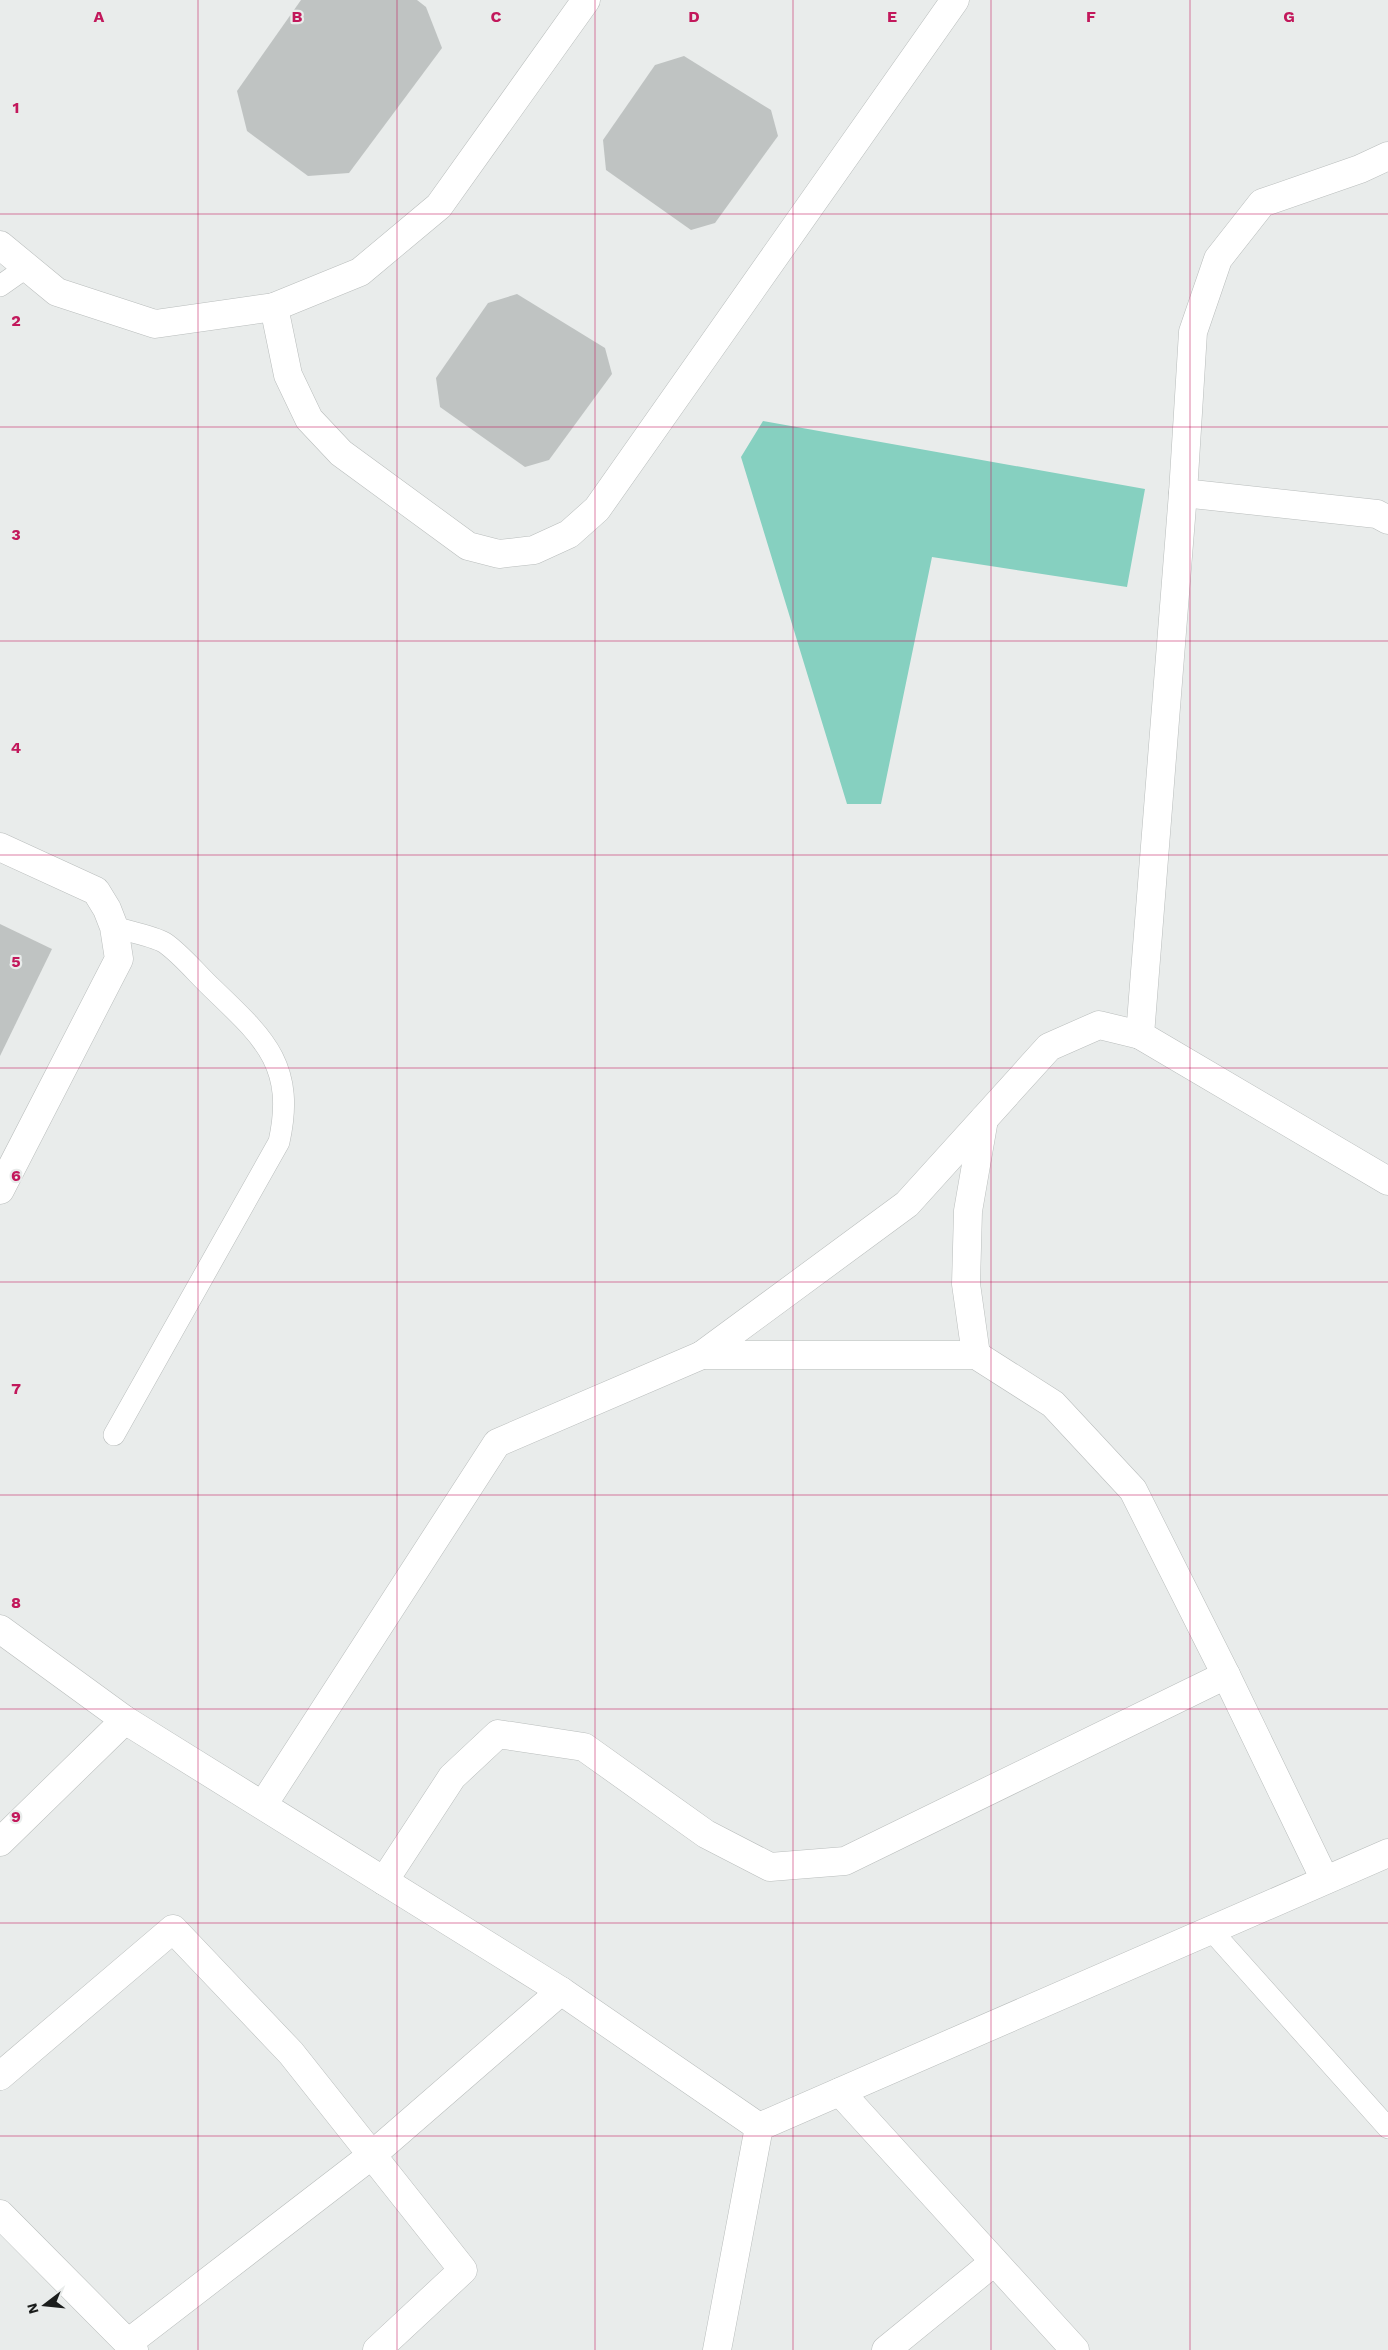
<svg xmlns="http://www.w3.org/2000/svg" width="1388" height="2350" font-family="'Work Sans',sans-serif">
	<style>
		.green { fill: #86d0c0 }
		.building { fill: #bfc3c2 }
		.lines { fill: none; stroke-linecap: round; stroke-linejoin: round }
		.service-casing { stroke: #b9bdbc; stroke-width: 22 }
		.minor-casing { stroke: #b9bdbc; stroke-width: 29 }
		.service { stroke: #fff; stroke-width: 21 }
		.minor { stroke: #fff; stroke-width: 28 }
		.grid { fill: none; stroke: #c2185b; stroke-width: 1; stroke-opacity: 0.55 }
		.grid-label { font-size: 16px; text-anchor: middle; font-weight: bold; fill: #c2185b; stroke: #e9eceb; stroke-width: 4.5; stroke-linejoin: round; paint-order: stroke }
	</style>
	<rect width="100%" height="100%" fill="#e9eceb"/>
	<polygon class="green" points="763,421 1145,489 1127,587 932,557 881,804 847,804 741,457"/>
	<g class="building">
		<polygon points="301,0 417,0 426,7 442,48 349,173 308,176 247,131 237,91"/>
		<polygon points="684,56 771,110 778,136 715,223 691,230 606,170 603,140 655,65"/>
		<polygon points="517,294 605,348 612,374 549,460 525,467 440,407 436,378 488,303"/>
		<polygon points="0,924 52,949 0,1056"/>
	</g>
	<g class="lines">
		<g class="service-casing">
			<g id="service">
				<polyline points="0,286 27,267"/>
				<path d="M114,927C127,931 154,936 165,943C182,955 197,974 212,988C264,1038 296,1065 279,1142L114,1435"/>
				<polyline points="1211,1930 1388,2128"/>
			</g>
		</g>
		<g class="minor-casing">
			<g id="minor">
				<polyline points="1388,156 1360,169 1262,203 1218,259 1193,332 1183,493 1140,1035 1388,1181"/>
				<polyline points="0,245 57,292 155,324 274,307 360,272 439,206 586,0"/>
				<polyline points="274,307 288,375 309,419 341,453 468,546 499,554 534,550 569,534 597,509 955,0"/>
				<polyline points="1183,493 1377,514 1388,520"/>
				<polyline points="0,847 96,891 107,909 114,927 119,959 0,1190"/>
				<polyline points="702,1355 907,1204 1049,1047 1099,1025 1140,1035"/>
				<polyline points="976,1355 966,1284 968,1211 984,1119"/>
				<polyline points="0,1629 125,1720 561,1991 759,2127"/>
				<polyline points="263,1805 497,1443 702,1355 976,1355 1053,1404 1133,1490 1226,1675 1325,1880"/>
				<polyline points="0,1842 125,1720"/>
				<polyline points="384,1881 452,1777 498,1734 584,1747 706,1834 770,1867 845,1861 1226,1675"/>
				<polyline points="0,2076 173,1929 291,2053 463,2270 377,2350"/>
				<polyline points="840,2092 1075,2350"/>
				<polyline points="0,2214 128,2343"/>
				<polyline points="134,2350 128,2343 372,2155 561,1991"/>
				<polyline points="717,2350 759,2127 1388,1853"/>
				<polyline points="886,2350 994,2262"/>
			</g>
		</g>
		<use href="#service" class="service"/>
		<use href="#minor" class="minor"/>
	</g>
	<path class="grid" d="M198,0V2350M397,0V2350M595,0V2350M793,0V2350M991,0V2350M1190,0V2350M0,214H1388M0,427H1388M0,641H1388M0,855H1388M0,1068H1388M0,1282H1388M0,1495H1388M0,1709H1388M0,1923H1388M0,2136H1388"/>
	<g class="grid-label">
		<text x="99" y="22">A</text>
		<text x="297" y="22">B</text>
		<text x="496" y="22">C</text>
		<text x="694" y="22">D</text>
		<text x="892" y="22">E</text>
		<text x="1091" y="22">F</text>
		<text x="1289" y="22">G</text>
		<text x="16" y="113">1</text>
		<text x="16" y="326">2</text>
		<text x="16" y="540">3</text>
		<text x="16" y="753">4</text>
		<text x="16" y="967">5</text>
		<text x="16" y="1181">6</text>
		<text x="16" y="1394">7</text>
		<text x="16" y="1608">8</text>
		<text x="16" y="1822">9</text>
	</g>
	<g transform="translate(45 2305) rotate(254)" stroke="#e9eceb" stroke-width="4" paint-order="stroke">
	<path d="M0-4L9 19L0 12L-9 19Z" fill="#1b1d1c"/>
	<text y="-8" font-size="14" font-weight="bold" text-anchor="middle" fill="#1b1d1c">N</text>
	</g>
</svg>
